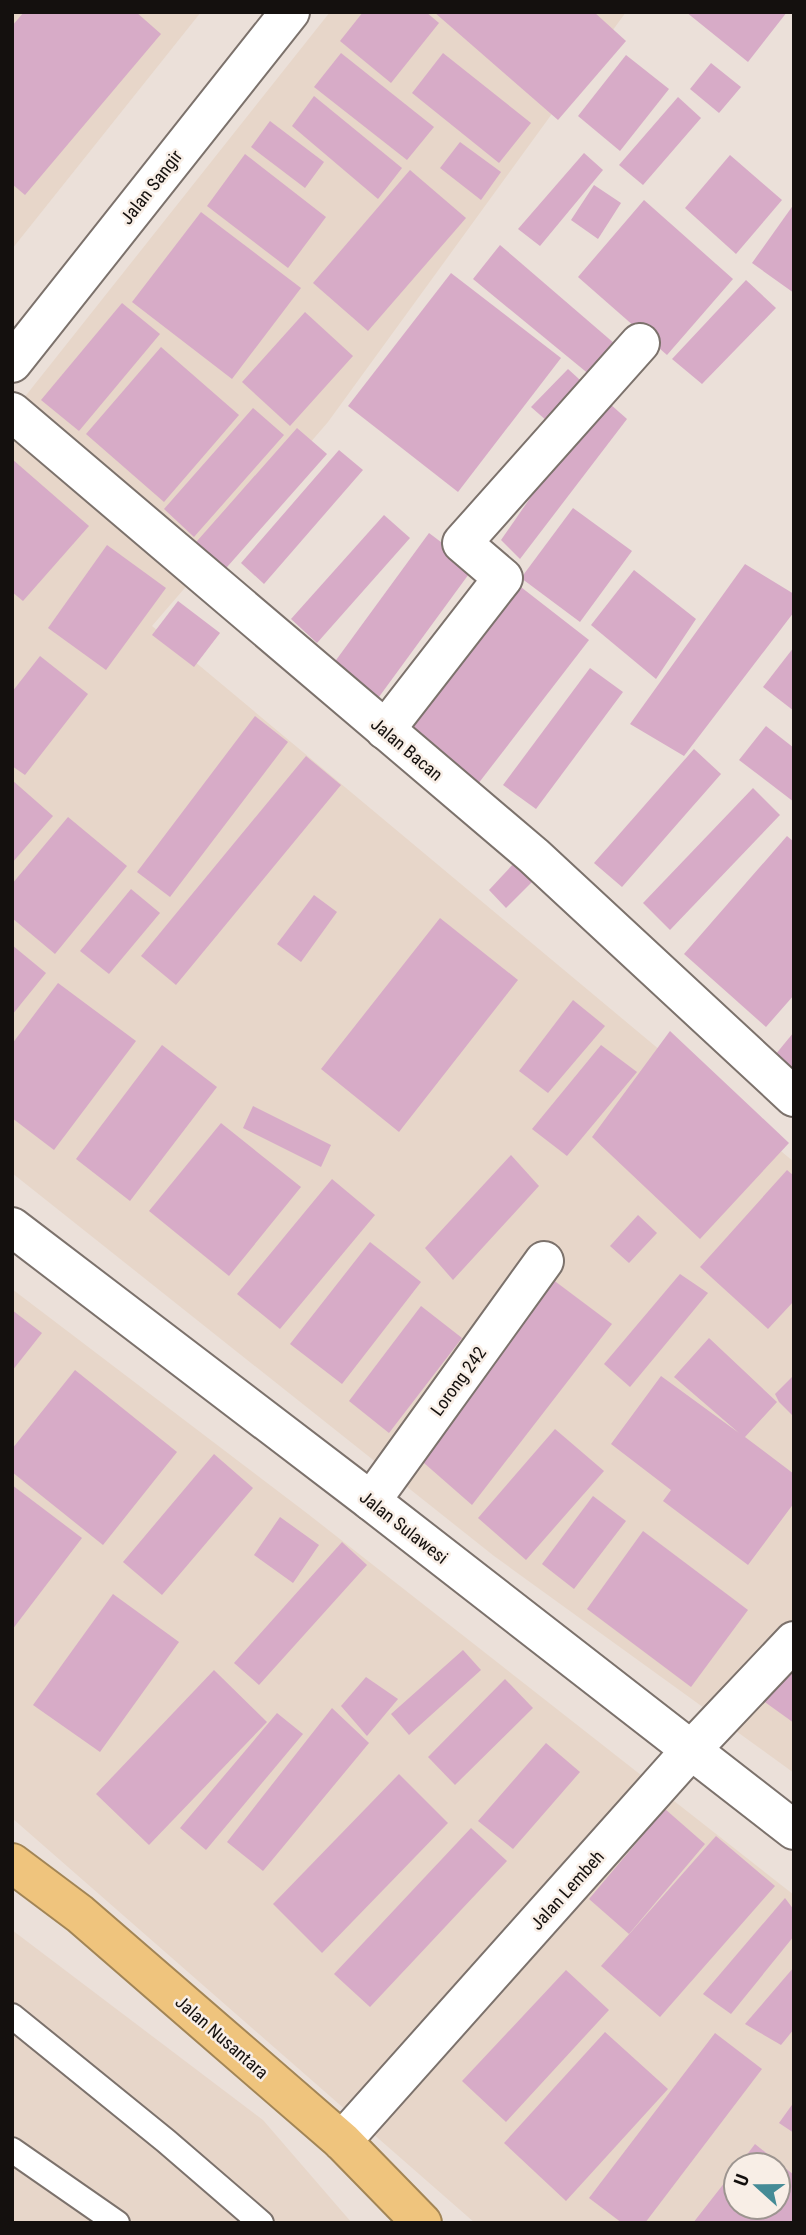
<svg xmlns="http://www.w3.org/2000/svg" width="806" height="2235" font-family="'Roboto Condensed',sans-serif">
	<style>
		.built { fill: #e7d6c9; fill-rule: evenodd }
		.building { fill: #d7abc7 }
		.lines { fill: none; stroke-linecap: round; stroke-linejoin: round }
		.lane-casing { stroke: #7c726c; stroke-width: 28 }
		.street-casing { stroke: #7c726c; stroke-width: 42 }
		.secondary-casing { stroke: #7c726c; stroke-width: 42 }
		.highway-casing { stroke: #a28556; stroke-width: 42 }
		.lane { stroke: #fff; stroke-width: 24 }
		.street { stroke: #fff; stroke-width: 38 }
		.secondary { stroke: #fff; stroke-width: 38 }
		.highway { stroke: #efc47d; stroke-width: 38 }
		.labels { text-anchor: middle; dominant-baseline: central; stroke-width: 5; stroke-linejoin: round; paint-order: stroke }
		.street-label { font-size: 18px; fill: #14100e; stroke: #f8eee6 }
	</style>
	<rect width="100%" height="100%" fill="#ebe0d9"/>
	<g class="built">
		<polygon points="12,12 201,12 12,249"/>
		<polygon points="330,12 626,12 328,422 152,626 794,1162 794,1773 494,1556 12,1173 12,413"/>
		<path d="M12,1289L308,1514L794,1895V2223H475L12,1818ZM736,2165H778V2207H736Z"/>
		<polygon points="12,1930 263,2120 352,2223 12,2223"/>
	</g>
	<g class="building">
		<polygon points="24,12 136,12 161,34 25,195 12,184 12,26"/>
		<polygon points="363,12 426,12 439,23 391,83 340,41"/>
		<polygon points="434,12 594,12 626,41 558,120"/>
		<polygon points="686,12 787,12 748,62"/>
		<polygon points="341,53 434,127 407,160 314,87"/>
		<polygon points="443,53 531,123 499,163 412,93"/>
		<polygon points="626,55 669,89 620,151 578,116"/>
		<polygon points="711,63 741,87 719,113 690,89"/>
		<polygon points="314,96 402,168 378,199 292,126"/>
		<polygon points="678,97 701,118 643,185 619,165"/>
		<polygon points="270,121 324,162 305,188 251,147"/>
		<polygon points="460,142 501,172 481,200 440,168"/>
		<polygon points="584,153 603,170 540,246 518,229"/>
		<polygon points="245,154 326,217 288,268 207,206"/>
		<polygon points="730,155 782,200 736,254 685,208"/>
		<polygon points="410,170 466,218 368,331 313,283"/>
		<polygon points="594,185 621,203 598,239 571,220"/>
		<polygon points="644,200 733,279 667,355 578,277"/>
		<polygon points="794,204 794,293 752,263"/>
		<polygon points="201,212 301,288 232,379 132,302"/>
		<polygon points="500,245 622,350 596,380 473,279"/>
		<polygon points="451,273 561,358 458,492 348,406"/>
		<polygon points="746,280 776,308 702,384 672,359"/>
		<polygon points="122,303 160,334 79,431 41,400"/>
		<polygon points="305,312 353,356 290,426 242,382"/>
		<polygon points="161,347 239,415 164,502 86,434"/>
		<polygon points="568,369 591,390 555,428 531,407"/>
		<polygon points="601,396 627,419 520,559 501,540"/>
		<polygon points="253,408 284,435 194,537 164,509"/>
		<polygon points="297,428 327,454 220,575 190,549"/>
		<polygon points="339,450 363,470 264,584 241,563"/>
		<polygon points="12,459 89,526 23,601 12,592"/>
		<polygon points="573,508 632,551 580,622 521,578"/>
		<polygon points="384,515 410,538 317,643 291,619"/>
		<polygon points="429,533 474,567 376,701 331,667"/>
		<polygon points="107,545 166,588 106,670 48,628"/>
		<polygon points="745,564 794,594 794,612 684,756 630,724"/>
		<polygon points="634,570 696,619 656,679 591,625"/>
		<polygon points="517,584 589,640 471,793 399,738"/>
		<polygon points="178,601 220,633 194,667 152,635"/>
		<polygon points="794,647 794,711 763,687"/>
		<polygon points="40,656 88,694 25,775 12,766 12,692"/>
		<polygon points="590,668 623,692 536,809 503,785"/>
		<polygon points="255,716 288,742 170,897 137,872"/>
		<polygon points="766,726 794,748 794,802 739,760"/>
		<polygon points="694,749 721,774 622,887 594,863"/>
		<polygon points="306,756 341,785 176,985 141,956"/>
		<polygon points="12,780 53,816 12,863"/>
		<polygon points="753,788 780,815 670,930 643,903"/>
		<polygon points="68,817 127,866 55,954 12,918 12,884"/>
		<polygon points="787,836 794,842 794,995 766,1027 684,954"/>
		<polygon points="515,862 534,880 506,908 489,890"/>
		<polygon points="131,889 160,913 109,974 80,951"/>
		<polygon points="314,895 337,912 301,962 277,944"/>
		<polygon points="440,918 518,980 399,1132 321,1069"/>
		<polygon points="12,945 46,973 12,1015"/>
		<polygon points="58,983 136,1041 54,1150 12,1118 12,1044"/>
		<polygon points="573,1000 605,1026 548,1093 519,1071"/>
		<polygon points="670,1031 789,1143 700,1239 592,1137"/>
		<polygon points="794,1032 794,1069 775,1055"/>
		<polygon points="162,1045 217,1087 130,1201 76,1159"/>
		<polygon points="601,1045 637,1072 567,1156 532,1129"/>
		<polygon points="253,1106 331,1145 321,1167 243,1128"/>
		<polygon points="221,1123 301,1187 229,1276 149,1211"/>
		<polygon points="511,1155 539,1186 453,1280 425,1248"/>
		<polygon points="787,1170 794,1176 794,1301 768,1329 700,1267"/>
		<polygon points="332,1179 375,1215 280,1329 237,1294"/>
		<polygon points="638,1215 657,1233 629,1263 610,1246"/>
		<polygon points="370,1242 421,1282 342,1384 290,1344"/>
		<polygon points="680,1274 708,1293 630,1387 604,1364"/>
		<polygon points="548,1276 612,1324 472,1505 416,1456"/>
		<polygon points="421,1306 462,1338 389,1433 349,1401"/>
		<polygon points="12,1310 42,1333 12,1371"/>
		<polygon points="709,1338 777,1402 745,1437 794,1474 794,1503 748,1565 663,1501 671,1490 611,1444 661,1376 739,1433 674,1377"/>
		<polygon points="75,1370 177,1452 103,1545 12,1472 12,1449"/>
		<polygon points="792,1377 794,1378 794,1417 779,1402 775,1394"/>
		<polygon points="555,1429 604,1471 526,1560 478,1518"/>
		<polygon points="214,1454 253,1488 162,1595 123,1562"/>
		<polygon points="12,1485 82,1538 12,1630"/>
		<polygon points="593,1496 626,1521 574,1589 542,1564"/>
		<polygon points="280,1517 319,1545 293,1583 254,1555"/>
		<polygon points="643,1531 748,1610 691,1687 587,1609"/>
		<polygon points="342,1542 367,1565 259,1685 234,1663"/>
		<polygon points="113,1594 179,1642 100,1752 33,1705"/>
		<polygon points="463,1650 481,1670 409,1735 391,1714"/>
		<polygon points="794,1655 794,1723 758,1697"/>
		<polygon points="214,1670 267,1722 149,1845 96,1794"/>
		<polygon points="366,1677 398,1699 367,1736 341,1706"/>
		<polygon points="505,1679 533,1708 455,1785 428,1757"/>
		<polygon points="332,1708 369,1743 263,1871 227,1842"/>
		<polygon points="277,1713 303,1734 206,1850 180,1828"/>
		<polygon points="546,1743 580,1772 513,1849 478,1821"/>
		<polygon points="399,1774 448,1823 322,1953 273,1904"/>
		<polygon points="665,1809 705,1844 629,1934 589,1899"/>
		<polygon points="471,1828 507,1861 370,2007 334,1974"/>
		<polygon points="716,1836 775,1886 660,2017 601,1966"/>
		<polygon points="785,1898 794,1910 794,1936 731,2014 703,1994"/>
		<polygon points="794,1967 794,2029 781,2045 745,2024"/>
		<polygon points="566,1970 609,2010 506,2122 462,2081"/>
		<polygon points="605,2032 668,2089 566,2201 504,2143"/>
		<polygon points="715,2033 762,2069 645,2223 622,2223 589,2198"/>
		<polygon points="794,2102 794,2133 779,2123"/>
		<polygon points="755,2144 794,2175 794,2220 792,2223 693,2223 736,2168 736,2207 778,2207 778,2165 739,2165"/>
	</g>
	<g class="lines">
		<g class="lane-casing">
			<g id="lane">
				<polyline points="12,2016 166,2141 261,2223"/>
				<polyline points="12,2150 117,2223"/>
			</g>
		</g>
		<g class="street-casing">
			<g id="street">
				<polyline points="12,412 534,856 794,1097"/>
				<polyline points="385,730 503,578 462,543 640,343"/>
				<polyline points="371,1501 544,1261"/>
				<polyline points="342,2141 691,1750 794,1641"/>
			</g>
		</g>
		<g class="secondary-casing">
			<g id="secondary">
				<polyline points="12,363 290,12"/>
				<polyline points="12,1227 371,1501 794,1830"/>
			</g>
		</g>
		<g class="highway-casing">
			<polyline id="highway" points="12,1863 80,1914 342,2141 422,2223"/>
		</g>
		<use href="#lane" class="lane"/>
		<use href="#street" class="street"/>
		<use href="#secondary" class="secondary"/>
		<use href="#highway" class="highway"/>
	</g>
	<g class="labels">
		<g class="street-label">
			<text transform="translate(151 187) rotate(-52)">Jalan Sangir</text>
			<text transform="translate(407 749) rotate(40)">Jalan Bacan</text>
			<text transform="translate(458 1381) rotate(-54)">Lorong 242</text>
			<text transform="translate(404 1527) rotate(38)">Jalan Sulawesi</text>
			<text transform="translate(567 1890) rotate(-48)">Jalan Lembeh</text>
			<text transform="translate(222 2037) rotate(41)">Jalan Nusantara</text>
		</g>
	</g>
	<rect width="806" height="2235" fill="none" stroke="#14100e" stroke-width="28"/>
	<g transform="translate(757 2186) rotate(291)"><circle r="33" fill="#f8eee6" stroke="#9d9590" stroke-width="2"/>
	<path d="M0-5L12 26L0 18L-12 26Z" fill="#458b96"/>
	<text y="-10" font-size="19" font-weight="bold" text-anchor="middle" fill="#14100e">U</text>
	</g>
</svg>
